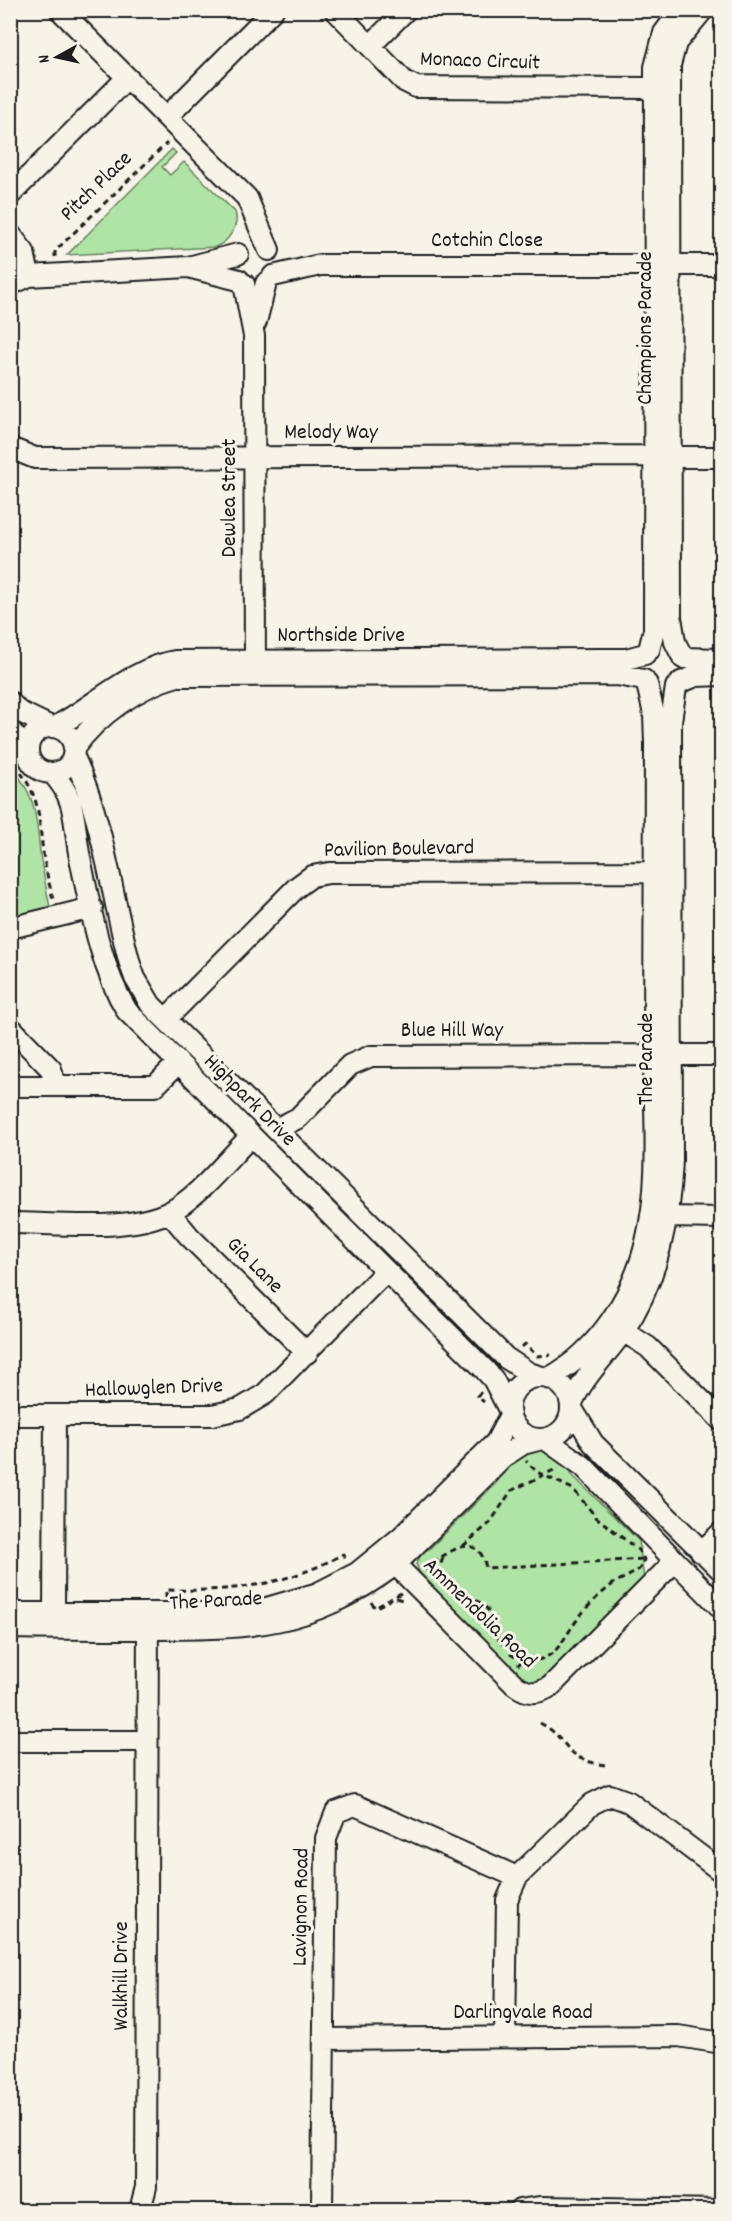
<svg xmlns="http://www.w3.org/2000/svg" width="732" height="2221" viewBox="0 0 732 2221" font-family="Dekko,sans-serif">
<style>
.green{fill:#b0e4a6;stroke:#668061;stroke-width:1.5}
.lines{fill:none;stroke-linecap:round;stroke-linejoin:round}
.minor-casing{stroke:#1c1c1c;stroke-width:24}
.path{stroke:#1c1c1c;stroke-width:3;stroke-dasharray:6 4.5;stroke-linecap:butt}
.minor{stroke:#f7f3e8;stroke-width:20}
.labels{text-anchor:middle;dominant-baseline:central;stroke-width:6;stroke-linejoin:round;paint-order:stroke}
.street-label{font-size:22px;fill:#1c1c1c;stroke:#f7f3e8}
</style>
<rect width="100%" height="100%" fill="#f7f3e8"/>
<filter id="ink" filterUnits="userSpaceOnUse"><feTurbulence type="fractalNoise" baseFrequency=".0167" numOctaves="2"/><feDisplacementMap in="SourceGraphic" scale="12" xChannelSelector="R" yChannelSelector="G"/><feConvolveMatrix kernelMatrix="1 2 1 2 8 2 1 2 1" color-interpolation-filters="sRGB"/></filter>
<g filter="url(#ink)">
<path class="green" d="M 172,149 L 176,153 L 162,167 L 170,175 L 184,162 L 235,212 C 240,225 228,243 215,247 L 67,255 Z
M 10,765 C 36,795 36,815 40,852 C 42,871 47,890 50,908 L 10,918 Z
M 536,1450 L 548,1451 L 571,1466 L 571,1474 L 639,1541 L 644,1579 L 551,1673 L 534,1683 L 519,1676 L 423,1581 L 416,1564 L 423,1551 L 429,1549 L 497,1482 C 501,1465 520,1455 536,1450 Z"/>
<g class="lines">
<defs>
<path id="minor" d="M 60,10 L 247,198 L 269,250
M 335,10 L 404,81 L 416,87 L 654,88
M 370,46 L 406,10
M 167,117 L 273,10
M 10,195 L 127,78
M 10,234 L 24,252 L 29,276
M 670,265 L 722,265
M 192,268 L 239,280
M 273,276 L 320,265 L 654,265
M 244,284 L 254,336 L 255,671
M 10,285 L 29,276 L 188,267 L 238,254
M 256,322 L 266,283
M 10,448 L 35,458 L 654,456
M 670,457 L 722,457
M 649,650 L 654,630 L 655,67 L 664,33 L 681,10
M 681,654 L 675,642 L 671,617 L 670,65 L 676,43 L 703,10
M 683,658 L 722,659
M 681,682 L 696,676 L 722,675
M 10,702 L 18,711 L 49,726
M28 750a23 23 0 1 1 46 0a23 23 0 1 1-46 0Z
M 55,727 C 93,707 134,667 176,661 L 601,659 L 626,659 L 645,654
M 10,730 L 27,751
M 74,748 C 98,715 137,687 177,676 L 617,675 L 644,680
M 73,755 C 104,820 111,895 130,964 L 135,978 L 151,1005 L 506,1358 L 529,1373 L 542,1377
M 52,773 C 77,799 73,820 79,853 C 90,905 99,965 127,1011 L 484,1369 L 493,1379 L 509,1410
M 10,928 L 92,908
M 166,1019 L 297,887 L 312,876 L 329,873 L 666,872
M 10,1027 L 51,1069 L 55,1085
M 671,1055 L 722,1055
M 10,1086 L 155,1086 L 177,1064
M 276,1129 L 298,1118 L 350,1065 L 371,1056 L 654,1055
M 169,1212 L 189,1236 L 307,1353
M 667,1217 L 722,1218
M 10,1223 C 59,1223 137,1234 178,1207 C 205,1189 227,1160 250,1137
M 623,1331 L 648,1347 L 722,1421
M509 1408a31 31 0 1 1 62 0a31 31 0 1 1-62 0Z
M 549,1378 C 598,1351 633,1297 646,1242 C 661,1181 654,1115 654,1053 C 655,950 655,847 655,744 L 654,714 L 647,684
M 571,1405 C 584,1375 606,1356 624,1330 C 658,1279 669,1221 672,1161 L 671,721 L 676,687
M 571,1407 L 593,1443 L 722,1571
M 10,1415 L 212,1415 L 240,1409 L 265,1394 L 386,1271
M 545,1439 L 583,1466 L 722,1609
M 701,1552 L 722,1532
M 388,1557 L 515,1685 C 527,1694 538,1695 551,1686 L 675,1561
M 10,1613 L 220,1613 L 263,1609 L 318,1593 L 357,1573 L 401,1537 L 496,1442 L 510,1415
M 54,1613 L 55,1415
M 10,1628 C 56,1629 102,1629 148,1629 C 250,1629 310,1628 395,1565 L 506,1455 L 523,1444 L 542,1439
M 10,1741 L 147,1741
M 505,2037 L 507,1900 L 517,1877 L 592,1804 L 610,1795 L 629,1802 L 722,1872
M 325,2039 L 678,2036 L 722,2043
M 140,2210 L 146,2187 L 148,1613
M 322,2210 L 326,1838 L 336,1812 L 355,1805 L 517,1877
M 520,2210 L 541,2207 L 722,2210"/>
</defs>
<use href="#minor" class="minor-casing"/>
<path class="path" d="M 55,257 L 55,251 L 167,143
M 14,764 C 41,796 38,814 43,852 C 45,868 49,883 53,899
M 522,1347 L 525,1344 L 537,1356 L 551,1355
M 481,1392 L 477,1396 L 484,1402
M 463,1546 L 490,1523 L 511,1491 L 558,1468
M 443,1558 C 428,1594 472,1591 487,1609 C 495,1619 495,1634 502,1645
M 425,1570 C 443,1555 478,1526 486,1568 L 644,1559
M 166,1598 L 166,1590 C 230,1592 286,1586 343,1554 L 347,1560
M 396,1598 L 405,1601
M 371,1602 L 375,1608 L 401,1593
M 510,1654 L 522,1661
M 518,1665 L 522,1661 C 557,1662 559,1644 577,1620 C 587,1606 600,1594 613,1584 C 624,1576 642,1574 644,1559 L 638,1550 L 596,1517 L 573,1489 L 537,1472 L 526,1461
M 540,1723 C 572,1740 561,1759 605,1765"/>
<use href="#minor" class="minor"/>
</g>
</g>
<g class="labels">
<g class="street-label">
<text transform="translate(480 62) rotate(2)">Monaco Circuit</text>
<text transform="translate(97 187) rotate(-44)">Pitch Place</text>
<text x="487" y="241">Cotchin Close</text>
<text transform="translate(646 328) rotate(-90)">Champions Parade</text>
<text x="331" y="433">Melody Way</text>
<text transform="translate(230 498) rotate(-90)">Dewlea Street</text>
<text x="341" y="636">Northside Drive</text>
<text transform="translate(399 850) rotate(-1)">Pavilion Boulevard</text>
<text x="452" y="1031">Blue Hill Way</text>
<text transform="translate(647 1059) rotate(-90)">The Parade</text>
<text transform="translate(249 1101) rotate(45)">Highpark Drive</text>
<text transform="translate(254 1266) rotate(45)">Gia Lane</text>
<text transform="translate(154 1389) rotate(-2)">Hallowglen Drive</text>
<text transform="translate(216 1602) rotate(-3)">The Parade</text>
<text transform="translate(479 1614) rotate(44)">Ammendolia Road</text>
<text transform="translate(302 1907) rotate(-89)">Lavignon Road</text>
<text transform="translate(122 1976) rotate(-90)">Walkhill Drive</text>
<text x="523" y="2013">Darlingvale Road</text>
</g>
</g>
<rect width="732" height="2221" fill="none" stroke="#f7f3e8" stroke-width="36"/>
<rect x="18" y="18" width="696" height="2185" fill="none" stroke="#1c1c1c" stroke-width="2" filter="url(#ink)"/>
<g transform="translate(57 57) rotate(262)" stroke="#f7f3e8" stroke-width="4.5" paint-order="stroke">
<path d="M0-4.5L10 22L0 15L-10 22Z" fill="#1c1c1c"/>
<text y="-9" font-size="16" font-weight="bold" text-anchor="middle" fill="#1c1c1c">N</text>
</g>
</svg>
